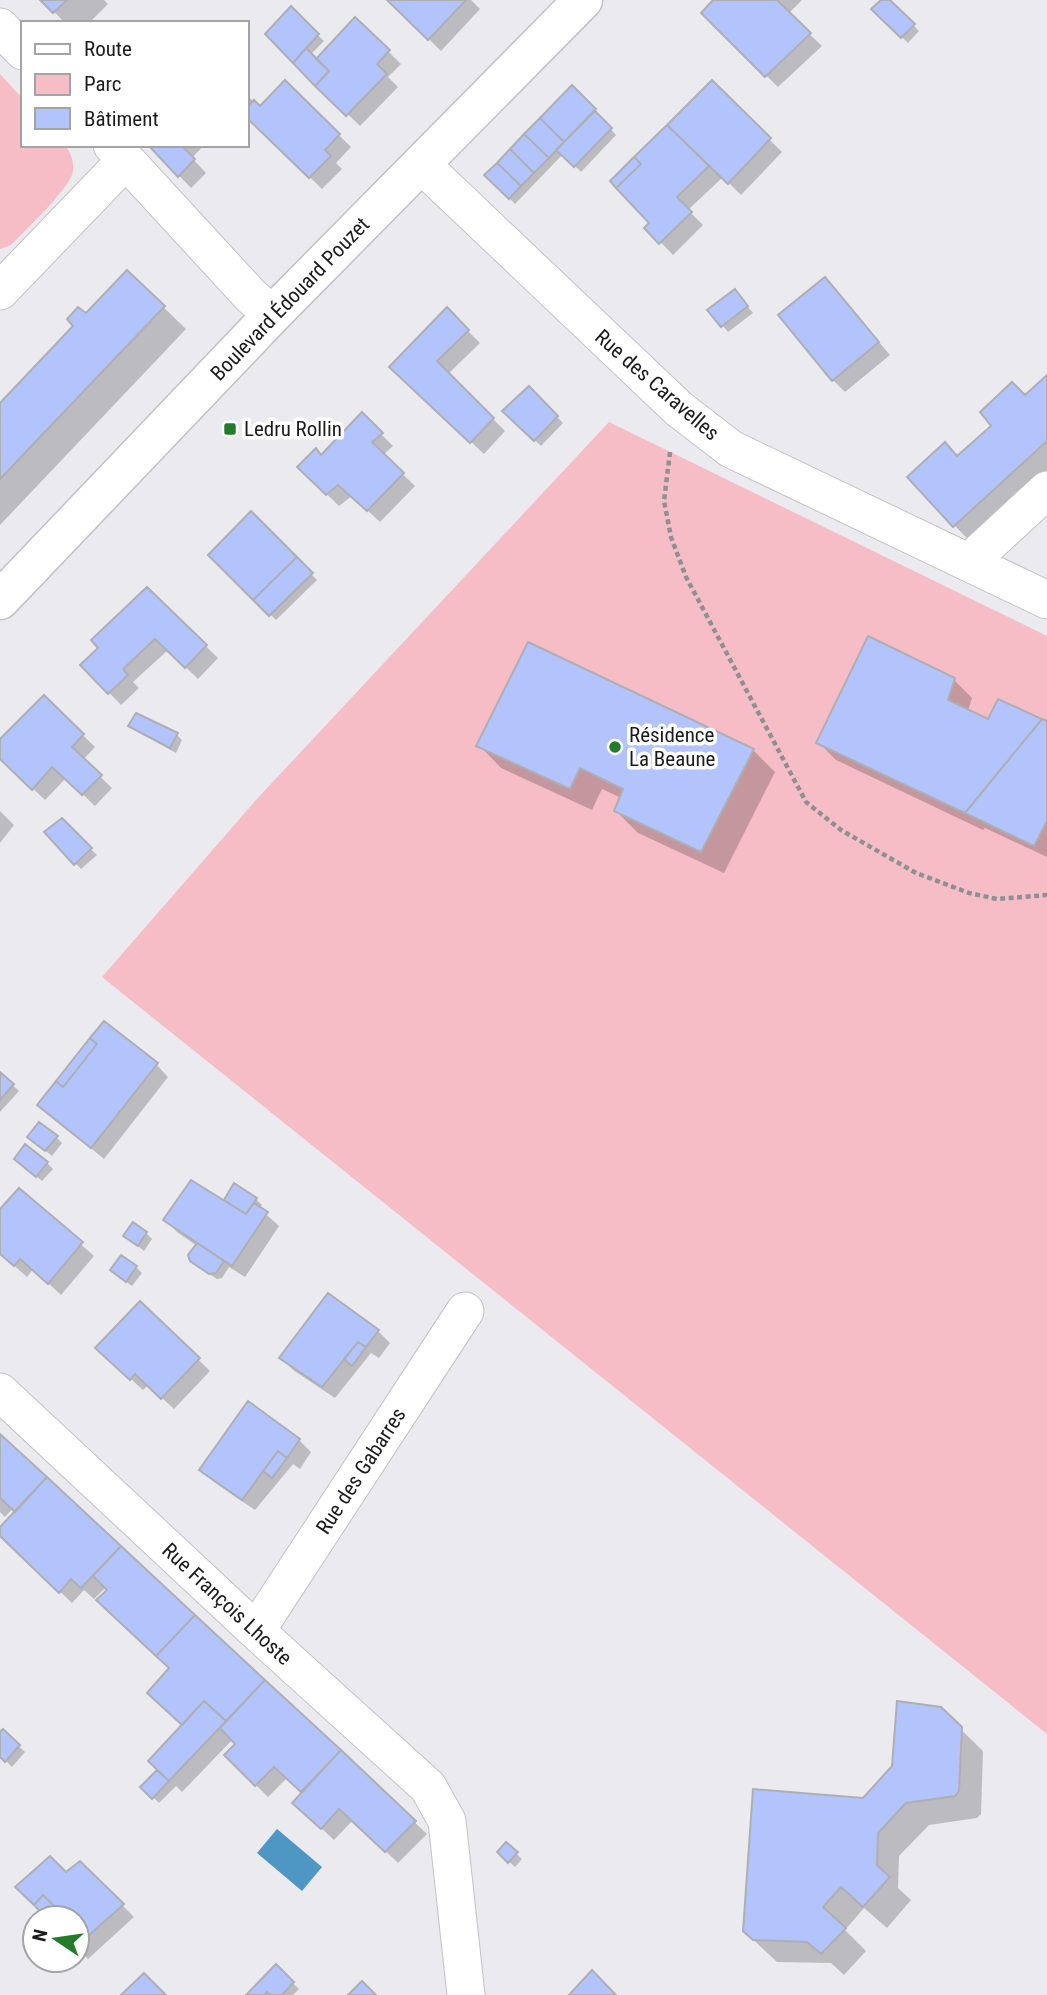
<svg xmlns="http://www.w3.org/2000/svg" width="1047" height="1995" viewBox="0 0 1047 1995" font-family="'Roboto Condensed',sans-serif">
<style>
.green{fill:#f6bdc7}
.water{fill:#4e96c4}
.shadow{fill:#0003}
.building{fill:#b3c4fc;stroke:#aeafb4;stroke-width:2}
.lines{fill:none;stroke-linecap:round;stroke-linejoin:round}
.minor-casing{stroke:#c3c1c6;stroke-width:39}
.tertiary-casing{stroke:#c3c1c6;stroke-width:41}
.path{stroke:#909093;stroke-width:4.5;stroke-dasharray:5 3.5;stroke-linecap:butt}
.minor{stroke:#fff;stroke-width:37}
.tertiary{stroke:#fff;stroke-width:38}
.poi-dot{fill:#247c2a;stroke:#fff;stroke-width:2.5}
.labels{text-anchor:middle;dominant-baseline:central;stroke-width:7;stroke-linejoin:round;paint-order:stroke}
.street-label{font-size:21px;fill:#1b1b1c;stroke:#fff}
.poi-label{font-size:21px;fill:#1b1b1c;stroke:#fff;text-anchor:start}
</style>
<rect width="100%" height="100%" fill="#ebeaef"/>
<path class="green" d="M 0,74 L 23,99 L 23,145 L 65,145 C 71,153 74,161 73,171 C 70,189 25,230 11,245 L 0,249 Z
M 609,422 L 1047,636 L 1047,1734 L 102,977 L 256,800 Z"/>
<path class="water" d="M 277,1829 L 322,1867 L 302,1891 L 257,1853 Z"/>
<path class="shadow" d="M 43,0 L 104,0 L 108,4 L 89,23 L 65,23 Z
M 389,0 L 471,0 L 480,9 L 441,51 Z
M 716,0 L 802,0 L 788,14 L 822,46 L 778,87 L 703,13 Z
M 883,0 L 888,0 L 919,31 L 908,43 L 873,9 Z
M 291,9 L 324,41 L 310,55 L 316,61 L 355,19 L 401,64 L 388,77 L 398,87 L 360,126 L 317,84 Z
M 285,82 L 351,147 L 336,163 L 342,169 L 322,189 L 247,116 L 247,95 L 260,108 Z
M 712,83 L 782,152 L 741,195 L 723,177 L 688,210 L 703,225 L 673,255 L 647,228 L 651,223 L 612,181 Z
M 572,87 L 616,135 L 581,172 L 563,154 L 515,204 L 487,175 Z
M 150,145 L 204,145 L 192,158 L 206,173 L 191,188 Z
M 127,272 L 186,329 L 0,525 L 0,406 Z
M 825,279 L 890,355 L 845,392 L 833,380 Z
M 740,297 L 753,313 L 728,332 L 710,311 Z
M 447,310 L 480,343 L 448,374 L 505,431 L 484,454 L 404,379 Z
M 1047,377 L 1047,484 L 977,548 L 955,526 L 958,457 Z
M 529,389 L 563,423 L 541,446 L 504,411 Z
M 362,415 L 393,446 L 383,455 L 415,486 L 380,522 L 352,496 L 339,506 L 299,467 L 322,457 Z
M 251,514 L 317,580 L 276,620 L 210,555 Z
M 147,589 L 218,658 L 198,679 L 168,650 L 133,682 L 139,688 L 121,705 L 82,665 L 101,648 Z
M 954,680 L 972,698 L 968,711 L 988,722 L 1047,723 L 1047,857 L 985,828 L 983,830 L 836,760 L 818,742 Z
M 44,697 L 95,747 L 83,760 L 112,788 L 95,806 L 66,778 L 45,800 L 0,757 L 0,741 Z
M 130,726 L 177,735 L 182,740 L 176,753 L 136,731 Z
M 479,745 L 753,750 L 775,772 L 724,873 L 638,833 L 616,811 L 621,798 L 602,789 L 592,810 L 501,768 Z
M 0,811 L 14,825 L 0,843 Z
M 62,821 L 97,855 L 81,869 L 46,833 Z
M 156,1064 L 168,1077 L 104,1159 L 39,1105 Z
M 0,1074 L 19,1091 L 0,1112 Z
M 56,1137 L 62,1143 L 52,1156 L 35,1142 Z
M 47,1163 L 53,1169 L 42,1181 L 22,1164 Z
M 19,1190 L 94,1256 L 61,1295 L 33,1269 L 27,1277 L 0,1253 L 0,1211 Z
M 256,1199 L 262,1205 L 259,1208 L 279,1226 L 245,1277 L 229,1267 L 222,1278 L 217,1279 L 198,1267 L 191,1260 L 197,1246 L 177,1232 L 165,1220 L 232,1206 L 226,1200 Z
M 146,1233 L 152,1239 L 144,1251 L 132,1241 Z
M 136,1267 L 142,1273 L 132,1286 L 118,1276 Z
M 328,1296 L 378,1331 L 390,1343 L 379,1358 L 371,1353 L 335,1398 L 293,1370 L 281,1357 Z
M 141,1304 L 210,1371 L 174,1409 L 148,1385 L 143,1390 L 110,1360 Z
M 248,1404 L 299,1440 L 311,1452 L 300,1469 L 293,1464 L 255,1510 L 214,1482 L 201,1470 Z
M 0,1437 L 427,1834 L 398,1863 L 353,1820 L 334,1840 L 307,1815 L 303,1793 L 287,1778 L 268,1797 L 226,1755 L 238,1744 L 233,1739 L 182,1792 L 176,1786 L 159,1803 L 143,1787 L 160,1771 L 184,1726 L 171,1669 L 106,1587 L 94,1599 L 84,1590 L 72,1603 L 0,1534 L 0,1529 L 17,1512 L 13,1508 L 5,1517 L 0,1512 Z
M 940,1709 L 983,1751 L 981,1814 L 977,1818 L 929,1825 L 899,1856 L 898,1888 L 911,1900 L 887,1928 L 864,1908 L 845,1930 L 866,1951 L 844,1975 L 831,1963 L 777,1962 L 744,1931 L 864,1799 Z
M 3,1731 L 25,1752 L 12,1767 L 0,1755 L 0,1734 Z
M 506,1844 L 522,1859 L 515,1867 L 499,1852 Z
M 80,1863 L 134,1917 L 88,1959 L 77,1948 L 77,1918 L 48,1918 L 66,1874 Z
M 276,1967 L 299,1989 L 293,1995 L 249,1995 Z"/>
<path class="building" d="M 40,0 L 67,0 L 53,13 Z
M 387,0 L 466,0 L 428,40 Z
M 713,0 L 777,0 L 811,33 L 765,77 L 701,13 Z
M 881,0 L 890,0 L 915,24 L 901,38 L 871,9 Z
M 291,6 L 319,34 L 293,63 L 265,34 Z
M 355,17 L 390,50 L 377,64 L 387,74 L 346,116 L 315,86 L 329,71 L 316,59 Z
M 306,48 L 329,71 L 315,86 L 293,63 Z
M 285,80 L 340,134 L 325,150 L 331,156 L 309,178 L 247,118 L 247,107 L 254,100 L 260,106 Z
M 712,80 L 771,138 L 728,184 L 667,125 Z
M 572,85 L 596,109 L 564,142 L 540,118 Z
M 595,111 L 612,128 L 574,167 L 556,150 Z
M 540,118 L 564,142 L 549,158 L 524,134 Z
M 667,125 L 709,166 L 677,197 L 692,212 L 659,244 L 644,228 L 649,223 L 616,188 L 641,164 L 634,157 Z
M 524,134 L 549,158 L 534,173 L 510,149 Z
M 148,145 L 181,145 L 195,159 L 178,177 Z
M 510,149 L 534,173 L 521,186 L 497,163 Z
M 634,157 L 641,164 L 616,188 L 610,181 Z
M 497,163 L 521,186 L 509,199 L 484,175 Z
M 127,270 L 165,306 L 0,479 L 0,403 L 73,326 L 67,319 L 78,307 L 86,313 Z
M 825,277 L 879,342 L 832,381 L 778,315 Z
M 735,289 L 748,306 L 721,327 L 707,310 Z
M 447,307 L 469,330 L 437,361 L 494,418 L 470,443 L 389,367 Z
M 1047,375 L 1047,441 L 953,527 L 907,477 L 945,442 L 957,456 L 991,426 L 980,412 L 1012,382 L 1025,395 Z
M 529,386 L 558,416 L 534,441 L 502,411 Z
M 362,412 L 383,433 L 372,442 L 404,473 L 367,511 L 338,485 L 326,495 L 297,467 L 316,448 L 321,455 Z
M 251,511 L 297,557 L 253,600 L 208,555 Z
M 297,557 L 313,573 L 269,616 L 253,600 Z
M 147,587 L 207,645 L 185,668 L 155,639 L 123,669 L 128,675 L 108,694 L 80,665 L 98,648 L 91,640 Z
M 868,636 L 955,678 L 948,700 L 988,719 L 998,699 L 1042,719 L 965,813 L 816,743 Z
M 528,642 L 754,749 L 701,852 L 614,811 L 623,789 L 580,768 L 570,789 L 476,746 Z
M 44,695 L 84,734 L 72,747 L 102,775 L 82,795 L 52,767 L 32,790 L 0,759 L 0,739 Z
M 136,713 L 178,733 L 170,748 L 128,726 Z
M 1042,719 L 1047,721 L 1047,821 L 1034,846 L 965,813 Z
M 62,818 L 92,848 L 74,865 L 44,832 Z
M 104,1021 L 158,1063 L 91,1148 L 37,1105 L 56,1081 L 63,1087 L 97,1044 L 90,1038 Z
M 90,1038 L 97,1044 L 63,1087 L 56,1081 Z
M 0,1072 L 14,1084 L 0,1100 Z
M 39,1122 L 58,1136 L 45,1151 L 27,1137 Z
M 25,1144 L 48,1162 L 36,1177 L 14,1159 Z
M 191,1180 L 246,1214 L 254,1203 L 268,1212 L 232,1266 L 163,1220 Z
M 234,1183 L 257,1198 L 246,1214 L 224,1200 Z
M 19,1188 L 83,1242 L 48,1284 L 20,1259 L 14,1266 L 0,1254 L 0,1209 Z
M 133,1222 L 147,1232 L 138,1246 L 123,1236 Z
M 197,1243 L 224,1261 L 216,1273 L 209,1274 L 190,1261 L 188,1255 Z
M 121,1255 L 137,1266 L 126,1282 L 110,1270 Z
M 328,1293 L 379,1330 L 366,1347 L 358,1342 L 322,1387 L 279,1358 Z
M 140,1301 L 200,1358 L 161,1399 L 135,1374 L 130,1380 L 95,1348 Z
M 358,1342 L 366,1347 L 352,1366 L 344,1359 Z
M 248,1401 L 300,1439 L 287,1458 L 278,1451 L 242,1500 L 199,1470 Z
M 0,1434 L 47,1477 L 15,1512 L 0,1498 Z
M 278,1451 L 287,1458 L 272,1478 L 263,1471 Z
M 47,1477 L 121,1546 L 81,1588 L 71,1579 L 59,1593 L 0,1536 L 0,1527 Z
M 121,1546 L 195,1615 L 156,1656 L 96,1600 L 107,1590 L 93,1576 Z
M 195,1615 L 265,1680 L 226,1721 L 204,1701 L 182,1725 L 147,1693 L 169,1668 L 156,1656 Z
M 265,1680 L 341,1750 L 301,1792 L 274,1767 L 255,1786 L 224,1755 L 235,1744 L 220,1728 Z
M 204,1701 L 226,1721 L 169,1781 L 148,1761 Z
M 897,1701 L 941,1707 L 962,1727 L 959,1791 L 955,1796 L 906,1803 L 878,1833 L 877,1865 L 890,1877 L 863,1907 L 841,1887 L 823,1907 L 846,1928 L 821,1954 L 807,1942 L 753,1940 L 743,1931 L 753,1789 L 863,1798 L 892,1766 Z
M 3,1729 L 20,1745 L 5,1762 L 0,1757 L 0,1732 Z
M 341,1750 L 416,1821 L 385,1852 L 339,1809 L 321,1829 L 292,1803 Z
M 157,1770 L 169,1781 L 152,1799 L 140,1787 Z
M 506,1842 L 518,1852 L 508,1863 L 497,1852 Z
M 50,1856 L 66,1872 L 80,1861 L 124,1904 L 77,1946 L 77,1918 L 66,1918 L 43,1895 L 34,1905 L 15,1887 Z
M 43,1895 L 66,1918 L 46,1918 L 34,1905 Z
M 276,1964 L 294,1982 L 282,1995 L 271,1995 L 267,1992 L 264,1995 L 246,1995 Z
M 592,1970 L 616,1995 L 569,1995 Z
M 144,1973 L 166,1995 L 121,1995 Z
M 362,1981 L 376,1995 L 348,1995 Z"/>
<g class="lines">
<defs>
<path id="minor" d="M 0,27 L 23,51
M 112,145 L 250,295 L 272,315
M 422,165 L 679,409 L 731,449 L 1047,600
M 0,291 L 126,160
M 969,562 L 1047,490
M 0,1392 L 256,1631 L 428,1787 L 447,1821 L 466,1995
M 256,1631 L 465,1311"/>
<path id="tertiary" d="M 0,600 L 272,315 L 583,0"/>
</defs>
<use href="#minor" class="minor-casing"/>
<use href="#tertiary" class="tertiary-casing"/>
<path class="path" d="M 670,452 L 664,501 L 671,537 L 686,577 L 806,802 L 841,830 L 916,873 L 969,893 L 997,899 L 1047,895"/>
<use href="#minor" class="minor"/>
<use href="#tertiary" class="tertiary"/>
</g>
<g class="poi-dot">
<rect x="223" y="422" width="14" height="14" rx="3.5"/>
<circle cx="615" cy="747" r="7"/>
</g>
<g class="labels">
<g class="street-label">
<text transform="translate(290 299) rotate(-46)">Boulevard Édouard Pouzet</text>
<text transform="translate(657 385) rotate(41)">Rue des Caravelles</text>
<text transform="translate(361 1471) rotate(-57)">Rue des Gabarres</text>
<text transform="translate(227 1604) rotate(43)">Rue François Lhoste</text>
</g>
<g class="poi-label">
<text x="244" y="429">Ledru Rollin</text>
<text x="629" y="735">Résidence<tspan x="629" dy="24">La Beaune</tspan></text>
</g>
</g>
<rect x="21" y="21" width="228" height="126" fill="#ffffff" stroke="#a4a4a4" stroke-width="2"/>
<rect x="35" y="44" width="35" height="10" fill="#ffffff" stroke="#a4a4a4" stroke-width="2"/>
<text x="84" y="56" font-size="21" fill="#1b1b1c">Route</text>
<rect x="35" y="74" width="35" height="21" fill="#f6bdc7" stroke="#a4a4a4" stroke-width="2"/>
<text x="84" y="91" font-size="21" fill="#1b1b1c">Parc</text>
<rect x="35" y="108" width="35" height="21" fill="#b3c4fc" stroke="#a4a4a4" stroke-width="2"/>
<text x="84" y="126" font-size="21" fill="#1b1b1c">Bâtiment</text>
<g transform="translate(56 1939) rotate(283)"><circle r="33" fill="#ffffff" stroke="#a4a4a4" stroke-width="2"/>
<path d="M0-5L12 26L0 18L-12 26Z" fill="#247c2a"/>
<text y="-10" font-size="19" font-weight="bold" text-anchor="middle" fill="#1b1b1c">N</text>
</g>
</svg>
